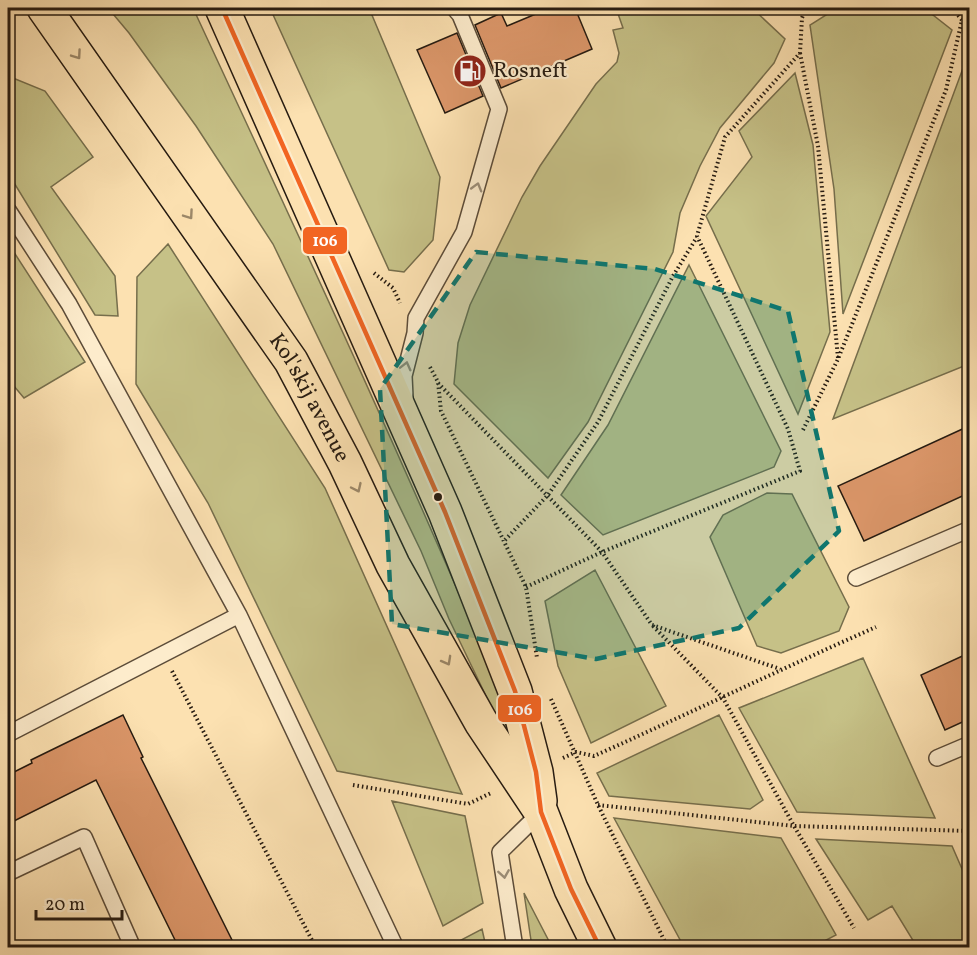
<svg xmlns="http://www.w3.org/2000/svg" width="977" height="955" viewBox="0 0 977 955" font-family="Vollkorn,serif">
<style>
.green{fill:#c6c187;stroke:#766e4c;stroke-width:1.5}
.building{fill:#db9669;stroke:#261b11;stroke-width:1.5}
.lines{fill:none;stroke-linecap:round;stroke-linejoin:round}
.lane-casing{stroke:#5c4c39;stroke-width:18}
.primary-casing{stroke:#261b11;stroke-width:36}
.path{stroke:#261b11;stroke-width:4;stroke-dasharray:1.5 3;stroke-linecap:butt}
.lane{stroke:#fdeccc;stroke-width:15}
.primary{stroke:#fce1b1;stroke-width:33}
.bus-1-casing{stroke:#fdeccc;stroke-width:9}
.bus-1{stroke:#f26522;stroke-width:4.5}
.oneway{stroke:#9c8869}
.oneway2{stroke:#9c8e78}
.marked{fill:#0f766e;fill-opacity:0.2;stroke:#0f766e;stroke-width:4.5;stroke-dasharray:12 8;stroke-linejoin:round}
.bus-dot{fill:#261b11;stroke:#fdeccc;stroke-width:2}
.labels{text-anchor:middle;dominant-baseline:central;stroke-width:4.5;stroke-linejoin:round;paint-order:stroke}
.poi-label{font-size:22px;fill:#261b11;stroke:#fdeccc;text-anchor:start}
.street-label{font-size:22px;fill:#261b11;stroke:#fdeccc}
.line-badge{stroke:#fdeccc;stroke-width:2}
.badge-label{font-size:16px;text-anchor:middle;font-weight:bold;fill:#fff}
</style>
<rect width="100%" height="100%" fill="#fce1b1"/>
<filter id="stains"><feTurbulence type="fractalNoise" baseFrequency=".00333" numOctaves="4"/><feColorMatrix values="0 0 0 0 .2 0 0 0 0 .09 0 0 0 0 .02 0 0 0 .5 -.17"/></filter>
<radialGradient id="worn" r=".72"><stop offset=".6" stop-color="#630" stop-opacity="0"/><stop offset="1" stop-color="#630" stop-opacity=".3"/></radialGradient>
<path class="green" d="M 108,8 L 193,8 C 306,251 419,494 522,742 L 511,748 L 449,619 L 421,551 L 273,244 L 196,126 L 129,33 Z
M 270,8 L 369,8 L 440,177 L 433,240 L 404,272 L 389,270 Z
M 616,8 L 752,8 L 785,39 L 774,63 L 720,128 L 700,166 L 680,213 L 673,252 L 588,422 L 548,478 L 454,384 L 458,343 L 470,305 L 522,197 L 540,166 L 596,84 L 617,62 L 619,53 L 613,30 L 623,28 Z
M 837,8 L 924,8 L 952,30 L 843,314 L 834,189 L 810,25 Z
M 969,52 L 969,364 L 833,419 Z
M 795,73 L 813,145 L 830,332 L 798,414 L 706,216 L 752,157 L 739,131 Z
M 8,76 L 45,91 L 93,157 L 51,187 L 115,276 L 118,316 L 95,315 L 8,173 Z
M 8,243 L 85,362 L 24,398 L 8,379 Z
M 168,244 L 325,488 L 462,794 L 337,771 L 208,503 L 136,384 L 137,277 Z
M 689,265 L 781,451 L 774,467 L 603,535 L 561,495 L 608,425 Z
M 767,493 L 792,494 L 849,607 L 839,631 L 781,653 L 757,646 L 710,537 L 723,515 Z
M 595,570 L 666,706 L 591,743 L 558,666 L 545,601 Z
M 863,658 L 935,818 L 797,812 L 739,708 Z
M 719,715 L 763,800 L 750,809 L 609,796 L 597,773 Z
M 392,801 L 465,816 L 483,903 L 443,926 Z
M 614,818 L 781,838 L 836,935 L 813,947 L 684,947 Z
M 816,839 L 952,846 L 969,885 L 969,947 L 917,947 L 892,906 L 868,920 Z
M 524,893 L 552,947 L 532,947 Z
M 482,929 L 486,947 L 447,947 L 448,947 Z"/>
<path class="building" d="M 550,8 L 575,8 L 592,49 L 501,88 L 475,25 L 501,13 L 507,26 Z
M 457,33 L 483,96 L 445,113 L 417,50 Z
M 969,426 L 969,493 L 864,541 L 838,486 Z
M 969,653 L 969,719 L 945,730 L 921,675 Z
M 123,715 L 143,757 L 141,758 L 236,948 L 179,948 L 96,780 L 8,824 L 8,775 L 32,763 L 31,760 Z"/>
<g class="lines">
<defs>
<path id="lane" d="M 8,210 L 69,304 L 239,615 L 396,948
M 405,397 L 404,376 L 415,333 L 416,318 L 464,232 L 499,109 L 460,15 L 454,8
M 856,578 L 970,529
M 8,734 L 239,615
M 937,758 L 970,744
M 8,873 L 84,837 L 133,948
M 515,948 L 500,852 L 541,812"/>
<g id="primary">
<path id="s1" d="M 44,8 L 291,361 L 345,463 L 393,565 L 481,722 L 541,812 L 571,889 L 600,948"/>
<path d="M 222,8 L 445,512 L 515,691 L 536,772 L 540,801"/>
</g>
</defs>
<use href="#lane" class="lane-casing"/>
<use href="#primary" class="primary-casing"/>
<path class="path" d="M 800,53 L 818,146 L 838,358
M 374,273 L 393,288 L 400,303
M 430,367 L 438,382 L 441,411 L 526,587 L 537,658
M 438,383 L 602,552 L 652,625 L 780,669
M 803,430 L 838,359 L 946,90 L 962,20 L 952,8
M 505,540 L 548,495 L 598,422 L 673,276 L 697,237
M 526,587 L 602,552 L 800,471 L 788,429 L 697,236 L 725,137 L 800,53 L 802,18 L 806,8
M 653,626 L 723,698 L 794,826 L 854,928
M 172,671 L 316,948
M 551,699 L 598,805 L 668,948
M 563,758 L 576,752 L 594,756 C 688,714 781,669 876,627
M 353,785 L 468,804 L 491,793
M 598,805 L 794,826 L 970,831"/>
<use href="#lane" class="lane"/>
<use href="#primary" class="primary"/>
<defs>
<path id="bus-1" d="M 222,8 L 445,512 L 515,691 L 536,772 L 541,812 L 571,889 L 600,948"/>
</defs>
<use href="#bus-1" class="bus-1-casing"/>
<use href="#bus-1" class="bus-1"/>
</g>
<defs><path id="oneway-chevron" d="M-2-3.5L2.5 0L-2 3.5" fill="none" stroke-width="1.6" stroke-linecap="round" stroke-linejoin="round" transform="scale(1.5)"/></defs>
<g class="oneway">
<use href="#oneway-chevron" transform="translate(77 55) rotate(55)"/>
<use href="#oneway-chevron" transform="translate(189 215) rotate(55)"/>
<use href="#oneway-chevron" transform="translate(357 488) rotate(65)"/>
<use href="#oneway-chevron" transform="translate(447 661) rotate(61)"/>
</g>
<g class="oneway2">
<use href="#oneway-chevron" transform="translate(477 187) rotate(-74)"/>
<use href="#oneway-chevron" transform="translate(406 366) rotate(-76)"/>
<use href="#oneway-chevron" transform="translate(504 874) rotate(81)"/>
</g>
<path class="marked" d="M 476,252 L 655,269 L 788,311 L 839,531 L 739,628 L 596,659 L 392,624 L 380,389 Z"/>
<defs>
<symbol id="fuel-disc" viewBox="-11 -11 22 22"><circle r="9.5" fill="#8f2418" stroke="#fdeccc"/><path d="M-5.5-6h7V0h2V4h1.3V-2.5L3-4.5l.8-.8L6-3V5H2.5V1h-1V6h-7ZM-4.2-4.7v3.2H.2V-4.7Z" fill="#fff"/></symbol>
</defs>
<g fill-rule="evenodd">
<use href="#fuel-disc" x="451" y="52" width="38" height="38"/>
</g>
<circle class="bus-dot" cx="438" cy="497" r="5"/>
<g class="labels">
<g class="poi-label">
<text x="493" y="71">Rosneft</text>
</g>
<g class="street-label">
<text stroke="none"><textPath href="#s1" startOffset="472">Kol'skij avenue</textPath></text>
</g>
</g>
<g class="line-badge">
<rect x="302" y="226" width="46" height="29" rx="6" fill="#f26522"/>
<rect x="497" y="694" width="45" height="29" rx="6" fill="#f26522"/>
</g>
<g class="badge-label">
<text x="325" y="246">106</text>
<text x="520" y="715">106</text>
</g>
<rect width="977" height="955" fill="none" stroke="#fce1b1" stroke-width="30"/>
<rect x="9" y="9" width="959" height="937" fill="none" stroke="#261b11" stroke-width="3"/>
<rect x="15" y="15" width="947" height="925" fill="none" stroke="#261b11" stroke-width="1.5"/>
<path d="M36 910v9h86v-9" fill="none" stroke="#261b11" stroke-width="3"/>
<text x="45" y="910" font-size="18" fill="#261b11" stroke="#fdeccc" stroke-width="4.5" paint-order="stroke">20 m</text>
<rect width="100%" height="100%" filter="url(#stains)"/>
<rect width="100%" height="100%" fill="url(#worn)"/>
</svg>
